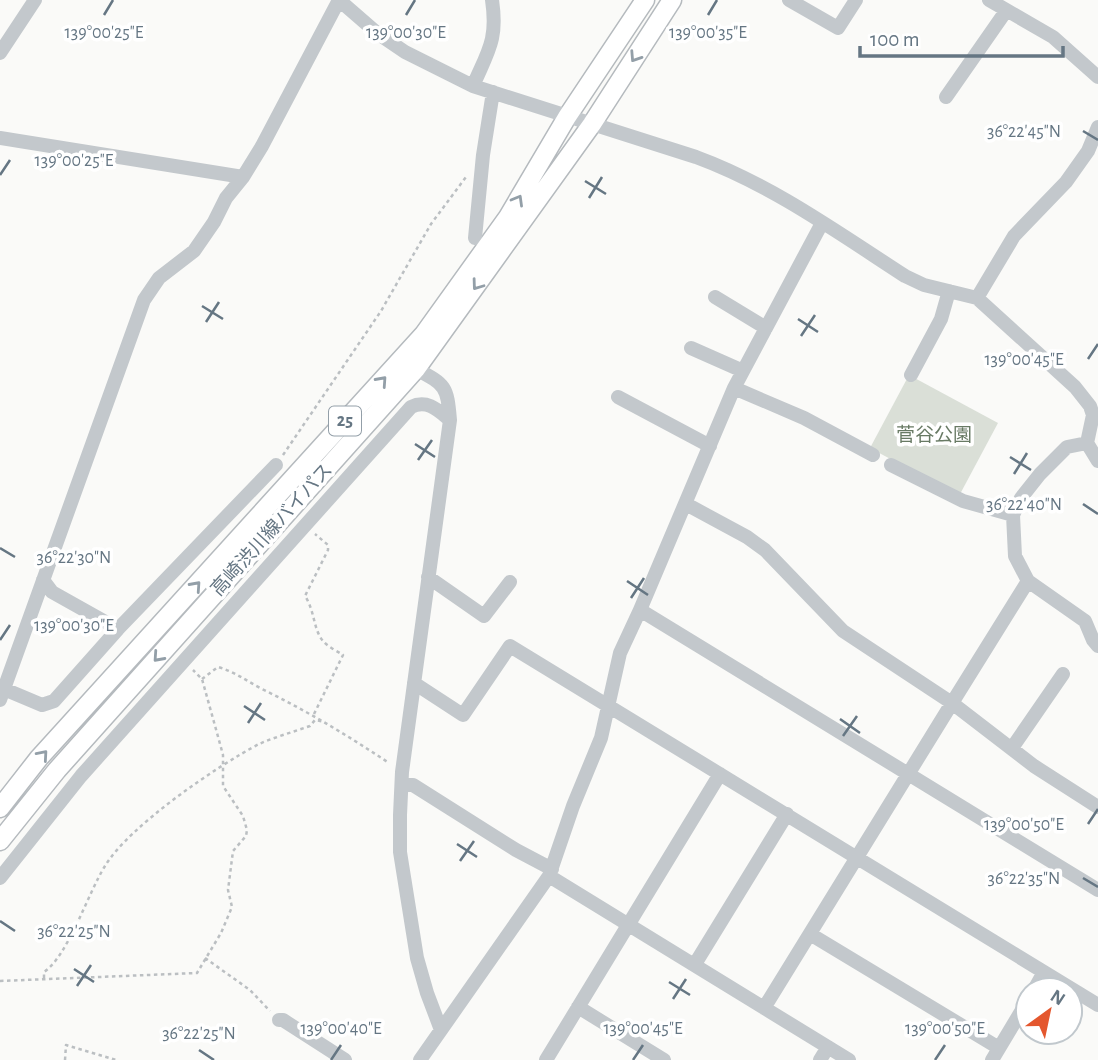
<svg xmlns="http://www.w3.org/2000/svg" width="1098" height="1060" viewBox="0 0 1098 1060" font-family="'Alegreya Sans','Noto Sans JP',sans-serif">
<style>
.park{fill:#dadfd7}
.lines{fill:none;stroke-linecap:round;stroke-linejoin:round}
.major-casing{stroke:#b5babe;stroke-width:21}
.path{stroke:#bbbfc2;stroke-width:2.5;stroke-dasharray:3.5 3.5;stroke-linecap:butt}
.minor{stroke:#c3c8cc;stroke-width:14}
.major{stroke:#fff;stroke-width:18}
.oneway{stroke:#939fa8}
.ticks{fill:none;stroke:#657683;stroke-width:2.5}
.labels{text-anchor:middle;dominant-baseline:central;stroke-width:7;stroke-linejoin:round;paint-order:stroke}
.shield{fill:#fff;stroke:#939fa8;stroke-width:2}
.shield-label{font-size:18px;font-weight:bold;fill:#657683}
.park-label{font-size:19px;fill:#687a64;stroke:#fff}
.street-label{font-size:19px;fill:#657683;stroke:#fff}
.ticks-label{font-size:18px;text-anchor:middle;fill:#657683;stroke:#fff;stroke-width:7;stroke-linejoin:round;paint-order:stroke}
</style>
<rect width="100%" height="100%" fill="#fafaf8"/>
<path class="park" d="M 909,375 L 998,423 L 959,496 L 870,448 Z"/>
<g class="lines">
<defs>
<path id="major" d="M 0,808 L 39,758 L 424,334 L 508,217 L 567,117 L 645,0
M 0,841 L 57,770 L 416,369 L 592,124 L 672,0"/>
</defs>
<use href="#major" class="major-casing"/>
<path class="path" d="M 283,455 L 381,311 L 431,224 L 466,177
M 202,679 L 218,667 C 235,672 247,681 262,689 C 307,711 347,735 389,763
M 314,714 L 343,655 C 337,651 328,647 323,641 C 313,629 315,611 305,596 L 328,550 L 328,545 L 315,534
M 205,958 L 250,990 L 270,1011
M 44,978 L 44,972 C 68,956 88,893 105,866 C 129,826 217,766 259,744 C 275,737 293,732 310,726 L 315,720 L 325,722
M 0,981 L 197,973 L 221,933 L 232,907 L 228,890 L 233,851 L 246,836 L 247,830 L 243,816 L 223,786 L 223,755 L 217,733 L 202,679 L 193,670
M 65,1060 L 66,1045 L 116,1060"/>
<path class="minor" d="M 339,0 L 377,33 L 405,52 L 473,86 L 696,157 C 772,185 837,232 905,276 L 924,285 L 977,298 L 1075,387 L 1090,406 L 1093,415 L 1087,443 L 1067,447 L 1040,474 L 1021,498 L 1013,515 L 1015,556 L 1028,581 L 1085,621 L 1093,640 L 1098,646
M 789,0 L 838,28 L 856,0
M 989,0 L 1053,37 L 1098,77
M 0,53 L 35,0
M 473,86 C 488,51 498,40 492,0
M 946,97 L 1006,11
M 0,138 L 243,177
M 475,238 L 483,155 L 493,92
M 715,297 L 766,328
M 977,298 L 1014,236 L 1066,182 L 1088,151 L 1098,127
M 691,348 L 743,371
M 416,369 C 446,385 447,386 450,420 L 402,772 L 400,815 L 400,852 L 417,958 L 427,993 L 441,1030
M 911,375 L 941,319 L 949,291
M 734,388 L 804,418 L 873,455
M 618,397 L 710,446
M 1087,443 L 1098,461
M 891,465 L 963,501 L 1013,515
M 686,504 L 747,537 L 765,550 L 843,631 L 952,703 L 764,1008
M 428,577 L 484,616 L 510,582
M 43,580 L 52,592 L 118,629
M 1028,581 L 952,703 L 1034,766 L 1098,807
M 640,610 L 1098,890
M 414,683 L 463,715 L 510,646 L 1098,1005
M 4,689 L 42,705 L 54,701 L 118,629 L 276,465
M 0,700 L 144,300 L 159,278 L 194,251 L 214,222 L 226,198 L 243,177 L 262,146 L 339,0
M 1012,748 L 1063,674
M 402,785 L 413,785 L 516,850 L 552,869
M 549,876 L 849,1060
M 0,878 L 81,776 L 411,407 C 427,399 438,410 450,420
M 810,934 L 999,1048
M 695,964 L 787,814
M 1034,990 L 1044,972
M 578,1007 L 664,1060
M 279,1020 L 283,1020 L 345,1060
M 420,1060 L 549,876 L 573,806 L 601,738 L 620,653 L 640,610 L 734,388 L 822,223
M 546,1060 L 720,774
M 820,1060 L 828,1047
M 992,1060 L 1028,1000"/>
<use href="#major" class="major"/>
</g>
<defs><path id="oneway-chevron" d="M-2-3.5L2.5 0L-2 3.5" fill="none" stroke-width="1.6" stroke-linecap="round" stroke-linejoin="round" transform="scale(1.75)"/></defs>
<g class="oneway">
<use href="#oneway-chevron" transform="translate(635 57) rotate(123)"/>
<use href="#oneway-chevron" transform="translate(518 200) rotate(-60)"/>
<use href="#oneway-chevron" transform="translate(477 285) rotate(126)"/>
<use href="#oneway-chevron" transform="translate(382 381) rotate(-48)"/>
<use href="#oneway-chevron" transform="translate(196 586) rotate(-48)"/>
<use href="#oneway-chevron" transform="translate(158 657) rotate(132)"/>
<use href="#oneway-chevron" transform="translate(43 755) rotate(-49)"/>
</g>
<path class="ticks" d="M 104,15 L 113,0M 406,15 L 415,0M 708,15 L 717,0M 1083,131 L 1098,140M 0,175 L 10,160M 585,181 L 606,194M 589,198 L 602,177M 202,306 L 223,319M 798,319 L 818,332M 206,322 L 219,302M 801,336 L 815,315M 1088,359 L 1098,344M 415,444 L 435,457M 1010,457 L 1031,470M 418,460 L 432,440M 1014,474 L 1027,453M 1083,504 L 1098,514M 0,548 L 15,557M 627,581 L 648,595M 631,598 L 644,578M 0,640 L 10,625M 244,706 L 265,720M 840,719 L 860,733M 248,723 L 261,703M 843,736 L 857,716M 1088,824 L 1098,809M 457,844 L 477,857M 460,861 L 474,841M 1083,878 L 1098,887M 0,921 L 15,931M 74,969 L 94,982M 669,982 L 690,995M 77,986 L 91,965M 673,999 L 686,979M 199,1050 L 214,1060M 331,1060 L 341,1045M 633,1060 L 643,1045M 935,1060 L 945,1045"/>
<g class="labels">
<rect class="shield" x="329" y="406.5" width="32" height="29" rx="5"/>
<g class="shield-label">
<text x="345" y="421">25</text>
</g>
<g class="park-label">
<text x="934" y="435">菅谷公園</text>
</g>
<g class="street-label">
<text transform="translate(272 530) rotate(-48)">高崎渋川線バイパス</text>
</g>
</g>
<g class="ticks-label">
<text x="104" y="38">139°00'25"E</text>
<text x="406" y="38">139°00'30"E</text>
<text x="708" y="38">139°00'35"E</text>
<text x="1024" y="137">36°22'45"N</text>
<text x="74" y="166">139°00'25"E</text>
<text x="1024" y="365">139°00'45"E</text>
<text x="1024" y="510">36°22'40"N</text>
<text x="74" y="563">36°22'30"N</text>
<text x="74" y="631">139°00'30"E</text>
<text x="1024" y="830">139°00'50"E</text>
<text x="1024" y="884">36°22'35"N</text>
<text x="74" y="937">36°22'25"N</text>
<text x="341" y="1034">139°00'40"E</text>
<text x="643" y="1034">139°00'45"E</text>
<text x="945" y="1034">139°00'50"E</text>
<text x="199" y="1039">36°22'25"N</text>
</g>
<g transform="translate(1049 1011) rotate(33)"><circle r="33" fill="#ffffff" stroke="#c1c8cd" stroke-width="2"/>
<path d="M0-5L12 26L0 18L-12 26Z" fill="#e4572e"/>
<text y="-10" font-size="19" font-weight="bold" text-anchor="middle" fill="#657683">N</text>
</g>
<path d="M860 46v10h203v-10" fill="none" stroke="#657683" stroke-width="3.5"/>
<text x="870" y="46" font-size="21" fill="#657683" stroke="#ffffff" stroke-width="5" paint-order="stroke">100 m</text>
</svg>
